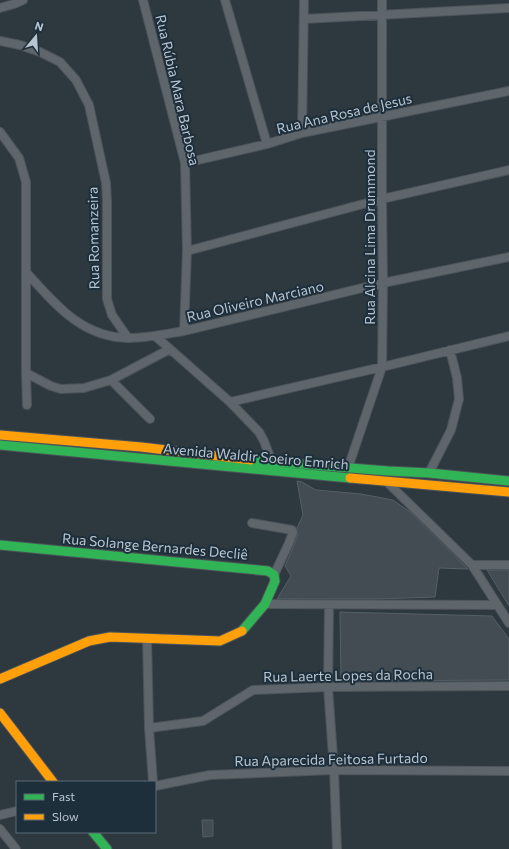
<svg xmlns="http://www.w3.org/2000/svg" width="509" height="849" viewBox="0 0 509 849" font-family="Commissioner,sans-serif">
<style>
.building{fill:#434c52;stroke:#555f66}
.lines{fill:none;stroke-linecap:round;stroke-linejoin:round}
.street-casing{stroke:#4c5359;stroke-width:10}
.fast-casing{stroke:#4c5359;stroke-width:11}
.slow-casing{stroke:#4c5359;stroke-width:11}
.street{stroke:#5e666c;stroke-width:8}
.fast{stroke:#30b455;stroke-width:9}
.slow{stroke:#ff9f0a;stroke-width:9}
.labels{text-anchor:middle;dominant-baseline:central;stroke-width:4;stroke-linejoin:round;paint-order:stroke}
.street-label{font-size:14px;fill:#b8c4cf;stroke:#1e2f3c}
</style>
<rect width="100%" height="100%" fill="#2d383f"/>
<path class="building" d="M 297,481 L 302,482 L 316,490 L 361,494 L 393,500 L 410,512 L 468,569 L 439,568 L 435,597 L 375,599 L 277,599 L 291,576 L 285,566 L 294,545 L 298,534 L 297,528 L 303,515 Z
M 487,570 L 509,570 L 509,606 Z
M 340,612 L 492,616 L 509,639 L 509,680 L 341,681 Z
M 202,820 L 213,820 L 213,836 L 203,837 Z"/>
<g class="lines">
<defs>
<path id="street" d="M 143,0 L 185,163 L 187,251 L 184,331
M 225,0 L 267,144
M 0,8 L 14,4 L 23,0
M 304,19 L 509,8
M 0,41 L 20,45 L 40,52 L 60,62 L 76,80 L 89,105 L 106,183 L 107,201 L 107,299 L 112,315 L 128,338
M 0,132 L 19,158 L 26,182 L 26,373 L 27,405
M 302,133 L 304,0
M 185,163 L 267,144 L 302,133 L 509,91
M 187,251 L 382,199 L 509,170
M 26,272 C 55,304 82,338 129,338 C 147,338 166,334 184,331 L 383,283 L 509,257
M 155,336 L 170,349 L 230,402 L 259,432 L 264,441 L 273,465
M 26,373 L 51,386 L 61,389 L 84,388 L 111,380 L 170,349
M 111,380 L 150,419
M 230,402 L 382,367 L 509,336
M 348,468 L 382,367 L 383,283 L 382,199 L 382,0
M 429,473 L 451,430 L 459,399 L 457,378 L 450,350
M 388,483 L 472,565 L 509,623
M 252,523 L 292,530 L 293,532 L 289,543 L 274,575
M 472,565 L 509,565
M 265,604 L 497,605
M 329,605 L 328,687 L 334,770 L 337,849
M 147,638 L 149,728 L 153,782
M 149,728 L 203,721 L 253,690 L 328,687 L 509,686
M 155,786 L 210,775 L 334,770 L 509,771
M 0,815 L 17,811
M 0,829 L 16,849"/>
<path id="fast" d="M 0,445 L 350,478
M 251,460 L 388,471 L 429,473 L 509,481
M 0,545 L 268,571 L 274,575 L 275,581 L 265,604 L 242,631
M 93,832 L 107,849"/>
<path id="slow" d="M 0,435 L 141,447 L 251,460
M 350,478 L 509,492
M 0,679 L 89,641 L 110,637 L 220,641 L 242,631
M 0,713 L 53,782"/>
</defs>
<use href="#street" class="street-casing"/>
<use href="#fast" class="fast-casing"/>
<use href="#slow" class="slow-casing"/>
<use href="#street" class="street"/>
<use href="#fast" class="fast"/>
<use href="#slow" class="slow"/>
</g>
<g class="labels">
<g class="street-label">
<text transform="translate(178 90) rotate(77)">Rua Rúbia Mara Barbosa</text>
<text transform="translate(344 113) rotate(-13)">Rua Ana Rosa de Jesus</text>
<text transform="translate(369 237) rotate(-90)">Rua Alcina Lima Drummond</text>
<text transform="translate(93 238) rotate(-91)">Rua Romanzeira</text>
<text transform="translate(255 301) rotate(-13)">Rua Oliveiro Marciano</text>
<text transform="translate(256 456) rotate(5)">Avenida Waldir Soeiro Emrich</text>
<text transform="translate(155 546) rotate(5)">Rua Solange Bernardes Decliê</text>
<text transform="translate(348 675) rotate(-1)">Rua Laerte Lopes da Rocha</text>
<text transform="translate(331 759) rotate(-1)">Rua Aparecida Feitosa Furtado</text>
</g>
</g>
<rect x="16" y="781" width="140" height="52" fill="#1e2f3c" stroke="#5c6b77"/>
<rect x="24" y="794" width="20" height="6" fill="#30b455" stroke="#5c6b77"/>
<text x="52" y="801" font-size="12" fill="#b8c4cf">Fast</text>
<rect x="24" y="814" width="20" height="6" fill="#ff9f0a" stroke="#5c6b77"/>
<text x="52" y="821" font-size="12" fill="#b8c4cf">Slow</text>
<g transform="translate(36 36) rotate(18)" stroke="#1e2f3c" stroke-width="3" paint-order="stroke">
<path d="M0-3L7 15L0 10L-7 15Z" fill="#b8c4cf"/>
<text y="-6" font-size="11" font-weight="bold" text-anchor="middle" fill="#b8c4cf">N</text>
</g>
</svg>
